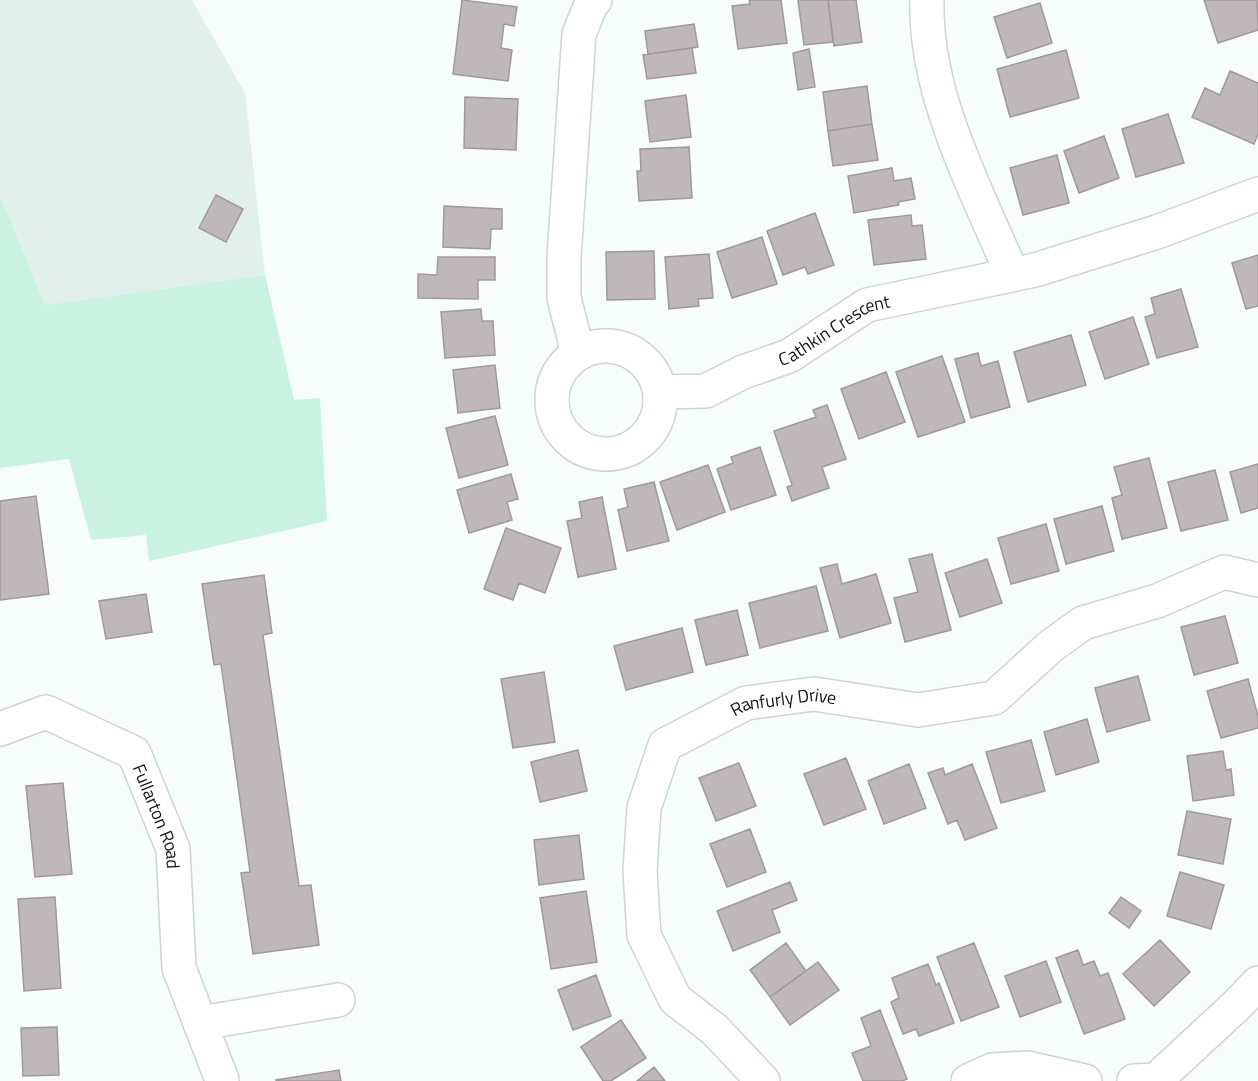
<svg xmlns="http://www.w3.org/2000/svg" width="1258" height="1081" viewBox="0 0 1258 1081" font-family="'Titillium Web',sans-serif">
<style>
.built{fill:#e1f0ea}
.green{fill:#caf2e1}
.building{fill:#bfb8bb;stroke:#a0999b;stroke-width:1.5}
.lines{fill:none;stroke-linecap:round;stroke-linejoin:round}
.street-casing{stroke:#cdd4d1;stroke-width:36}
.street{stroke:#fff;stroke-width:33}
.labels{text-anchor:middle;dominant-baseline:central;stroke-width:5;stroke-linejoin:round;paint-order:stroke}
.street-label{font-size:18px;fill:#141615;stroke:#f6fdfa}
</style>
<rect width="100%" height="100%" fill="#f6fdfa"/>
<path class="built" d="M 0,0 L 192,0 L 245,93 L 265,275 L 45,305 L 0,195 Z"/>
<path class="green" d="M 0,195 L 45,305 L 265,275 L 294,400 L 320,398 L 327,521 L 149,561 L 146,535 L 91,540 L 69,459 L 0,468 Z"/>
<path class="building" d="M 462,0 L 517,7 L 514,26 L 504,24 L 501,48 L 512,50 L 508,81 L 453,74 Z
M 749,0 L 781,0 L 787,43 L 738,49 L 732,6 L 750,4 Z
M 798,0 L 828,0 L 833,42 L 804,45 Z
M 828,0 L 856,0 L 862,42 L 834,46 Z
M 1204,0 L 1257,0 L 1258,30 L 1218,43 Z
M 1040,3 L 1052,43 L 1007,58 L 994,17 Z
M 694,24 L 698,47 L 648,54 L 645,31 Z
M 692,48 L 696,73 L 647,79 L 643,55 Z
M 809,49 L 815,87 L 798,90 L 793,53 Z
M 1066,50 L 1079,98 L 1010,117 L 997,69 Z
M 1230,71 L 1258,83 L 1258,134 L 1254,144 L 1192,117 L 1205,88 L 1220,95 Z
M 867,86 L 872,124 L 828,131 L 823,92 Z
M 686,95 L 691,137 L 650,142 L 645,101 Z
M 465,97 L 518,99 L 516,150 L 464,148 Z
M 1168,114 L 1184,163 L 1136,177 L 1122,129 Z
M 872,124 L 878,160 L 833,166 L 828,131 Z
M 1104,136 L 1119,178 L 1079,193 L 1064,151 Z
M 689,147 L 692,198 L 639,201 L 637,171 L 641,171 L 640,149 Z
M 1057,155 L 1069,203 L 1023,215 L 1010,168 Z
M 892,168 L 894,181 L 911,178 L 915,199 L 898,202 L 899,205 L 854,213 L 848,176 Z
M 216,195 L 243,209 L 226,242 L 199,228 Z
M 444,206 L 502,209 L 502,229 L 491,229 L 490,249 L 443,247 Z
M 815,213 L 834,265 L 808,274 L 805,267 L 783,275 L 767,231 Z
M 911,215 L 912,226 L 922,225 L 926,259 L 874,265 L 868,220 Z
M 762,237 L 777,284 L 732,298 L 717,252 Z
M 654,251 L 655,299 L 607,300 L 606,252 Z
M 709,254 L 713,298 L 698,299 L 699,306 L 669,309 L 665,257 Z
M 1258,255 L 1258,306 L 1246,309 L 1232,263 Z
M 438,257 L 495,257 L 495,280 L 478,280 L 478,299 L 418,298 L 418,274 L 437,275 Z
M 1181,289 L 1198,347 L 1157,358 L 1145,317 L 1155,314 L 1151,298 Z
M 481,309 L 482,321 L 493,321 L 495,355 L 445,358 L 441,312 Z
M 1133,317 L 1149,364 L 1105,379 L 1089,332 Z
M 1071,335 L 1086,385 L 1028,402 L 1014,352 Z
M 978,353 L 981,366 L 998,361 L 1010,407 L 971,418 L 955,359 Z
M 942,356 L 965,422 L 918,437 L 896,372 Z
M 495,365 L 500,408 L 458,413 L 453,370 Z
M 886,372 L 905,422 L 859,439 L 841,389 Z
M 827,405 L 846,459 L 822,467 L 829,488 L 792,501 L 787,487 L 792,485 L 774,431 L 816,417 L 813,410 Z
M 495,416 L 508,465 L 459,478 L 446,428 Z
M 760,447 L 776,495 L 731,510 L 717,469 L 733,463 L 731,457 Z
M 1149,458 L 1167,528 L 1122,539 L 1112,498 L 1122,495 L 1114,467 Z
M 1258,464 L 1258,508 L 1241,513 L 1230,472 Z
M 708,465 L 725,512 L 677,530 L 660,482 Z
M 1215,470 L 1228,520 L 1181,531 L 1168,482 Z
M 511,474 L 518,499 L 507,502 L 512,520 L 469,533 L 457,490 Z
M 654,482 L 669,541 L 627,551 L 618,510 L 628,507 L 624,489 Z
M 36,496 L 49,594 L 0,600 L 0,501 Z
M 602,497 L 616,569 L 578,577 L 567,521 L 582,518 L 579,502 Z
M 1102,506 L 1114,551 L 1066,564 L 1054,519 Z
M 1046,524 L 1059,571 L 1011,584 L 998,538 Z
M 506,528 L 561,548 L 545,593 L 519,583 L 513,600 L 484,589 Z
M 932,554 L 951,630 L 905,642 L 894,598 L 918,592 L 909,559 Z
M 987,559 L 1002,603 L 960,617 L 945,573 Z
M 837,564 L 842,584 L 876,574 L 891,623 L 840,638 L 820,568 Z
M 264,575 L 272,633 L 263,635 L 299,886 L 311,885 L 319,945 L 253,954 L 241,873 L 250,872 L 221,664 L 214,665 L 202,584 Z
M 816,586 L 828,631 L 760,648 L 749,603 Z
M 146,594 L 152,632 L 106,639 L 99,601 Z
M 737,610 L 748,655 L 706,665 L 695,620 Z
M 1225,616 L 1238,663 L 1194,675 L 1181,627 Z
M 682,628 L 693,672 L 626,690 L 614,646 Z
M 544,672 L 555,742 L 513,748 L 501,679 Z
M 1138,676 L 1150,720 L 1107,732 L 1095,688 Z
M 1248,679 L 1258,716 L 1258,728 L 1221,738 L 1207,691 Z
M 1087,719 L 1099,762 L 1056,775 L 1044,732 Z
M 1031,740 L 1045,791 L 1001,803 L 986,752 Z
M 578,750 L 587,791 L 540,802 L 531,762 Z
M 1223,751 L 1226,770 L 1231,769 L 1234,795 L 1193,801 L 1187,756 Z
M 846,758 L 866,809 L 824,825 L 804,774 Z
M 739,763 L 756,806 L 716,821 L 699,778 Z
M 909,764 L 926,808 L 884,824 L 868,781 Z
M 972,764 L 997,828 L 965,840 L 957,820 L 948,824 L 928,773 L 943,768 L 945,775 Z
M 63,783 L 72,874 L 35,877 L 26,786 Z
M 1187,811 L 1231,819 L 1223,864 L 1178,855 Z
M 750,829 L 766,872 L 727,887 L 710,844 Z
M 579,835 L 584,879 L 539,885 L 534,840 Z
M 1180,872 L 1224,885 L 1211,929 L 1167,916 Z
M 790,882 L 797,900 L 772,910 L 780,932 L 733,951 L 717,911 Z
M 586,891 L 597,962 L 551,969 L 540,898 Z
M 55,897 L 61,988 L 24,991 L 18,899 Z
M 1121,897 L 1141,911 L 1129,928 L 1109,913 Z
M 1160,940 L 1190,972 L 1154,1006 L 1123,974 Z
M 786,943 L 806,971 L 770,997 L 750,970 Z
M 974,943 L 999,1007 L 961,1021 L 937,957 Z
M 1078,950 L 1083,965 L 1094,961 L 1100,976 L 1108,973 L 1125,1019 L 1084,1034 L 1056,958 Z
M 1046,961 L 1061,1002 L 1020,1017 L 1005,976 Z
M 818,962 L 839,990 L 790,1025 L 770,997 Z
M 928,964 L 936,985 L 939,983 L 954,1023 L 919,1036 L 916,1029 L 903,1034 L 891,1002 L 899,998 L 892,978 Z
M 596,975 L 611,1016 L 573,1030 L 558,990 Z
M 880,1010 L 907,1079 L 902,1081 L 863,1081 L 852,1053 L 871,1046 L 861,1018 Z
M 621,1020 L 646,1058 L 611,1081 L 603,1081 L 581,1047 Z
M 57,1027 L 59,1075 L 23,1076 L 21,1028 Z
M 654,1067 L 665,1081 L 637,1081 Z
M 339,1070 L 341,1081 L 276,1081 L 276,1080 Z"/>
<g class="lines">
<defs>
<g id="street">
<path d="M 927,0 C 924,94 976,189 1012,274"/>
<circle cx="606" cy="400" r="54"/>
<path d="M 578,353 L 564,298 L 564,258 L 579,34 L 592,2 L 595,0"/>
<path id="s1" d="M 660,392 L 706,391 L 743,372 L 789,356 L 867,305 L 1035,270 L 1157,232 L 1258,194"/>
<path id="s2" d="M 0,729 L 46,712 L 134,753 L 173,849 L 179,968 L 222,1080"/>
<path d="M 200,1023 L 338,1000"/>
<path id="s3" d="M 763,1081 L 715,1030 L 675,999 L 644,935 L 640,871 L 644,808 L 665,745 L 746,703 L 814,694 L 918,710 L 994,698 L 1051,646 L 1083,623 L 1157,601 L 1224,572 L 1258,580"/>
<path d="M 968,1081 L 992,1070 L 1028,1068 L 1085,1081"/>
<path d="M 1134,1081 L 1156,1080 L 1238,1004 L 1258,983"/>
</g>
</defs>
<use href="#street" class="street-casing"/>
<use href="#street" class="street"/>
</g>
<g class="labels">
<g class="street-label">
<text stroke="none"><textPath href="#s1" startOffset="189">Cathkin Crescent</textPath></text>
<text stroke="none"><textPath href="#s3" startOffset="514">Ranfurly Drive</textPath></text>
<text stroke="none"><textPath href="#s2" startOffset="214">Fullarton Road</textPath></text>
</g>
</g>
</svg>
